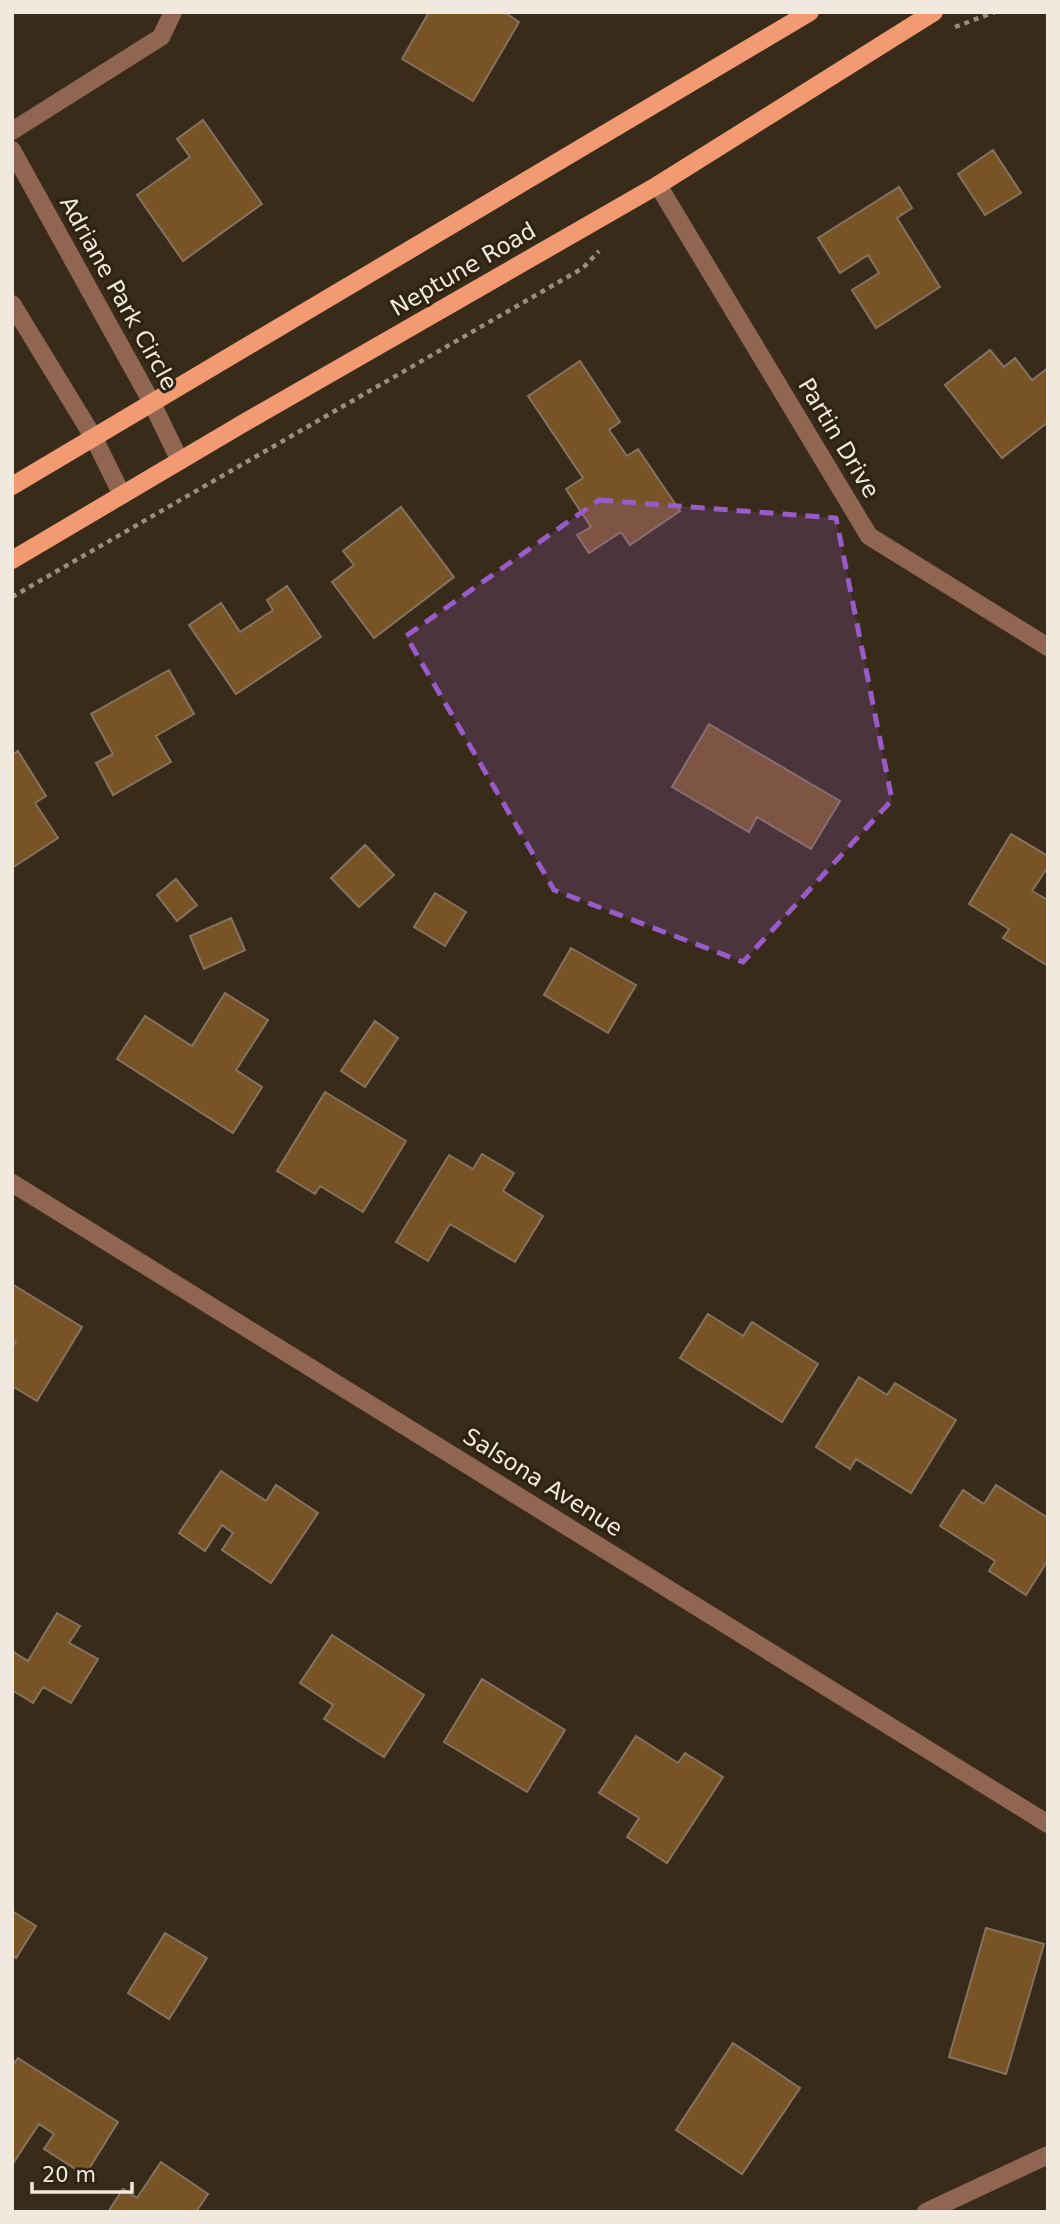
<svg xmlns="http://www.w3.org/2000/svg" width="1060" height="2224" viewBox="0 0 1060 2224" font-family="'DejaVu Sans',sans-serif">
<style>
.building{fill:#775325;stroke:#847361;stroke-width:2}
.lines{fill:none;stroke-linecap:round;stroke-linejoin:round}
.path{stroke:#998e80;stroke-width:4.5;stroke-dasharray:5 5;stroke-linecap:butt}
.minor{stroke:#906652;stroke-width:18}
.major{stroke:#f29b73;stroke-width:18}
.marked{fill:#995bc7;fill-opacity:0.2;stroke:#995bc7;stroke-width:5;stroke-dasharray:14 9;stroke-linejoin:round}
.labels{text-anchor:middle;dominant-baseline:central;stroke-width:6;stroke-linejoin:round;paint-order:stroke}
.street-label{font-size:23px;fill:#f2e9de;stroke:#2e2210}
</style>
<rect width="100%" height="100%" fill="#392b1a"/>
<path class="building" d="M 429,12 L 508,12 L 507,14 L 519,22 L 473,101 L 402,59 Z
M 203,120 L 262,204 L 183,261 L 137,195 L 190,157 L 177,139 Z
M 993,150 L 1021,193 L 985,215 L 958,174 Z
M 899,187 L 912,208 L 897,218 L 940,287 L 876,328 L 852,290 L 879,273 L 868,255 L 840,273 L 818,238 Z
M 990,350 L 1004,367 L 1015,358 L 1032,380 L 1048,368 L 1048,422 L 1002,458 L 945,385 Z
M 580,361 L 620,422 L 609,430 L 627,456 L 638,449 L 680,511 L 630,545 L 621,532 L 589,553 L 577,535 L 591,527 L 566,489 L 583,478 L 528,396 Z
M 401,507 L 454,577 L 374,638 L 332,582 L 354,565 L 343,551 Z
M 287,586 L 321,637 L 236,694 L 189,625 L 221,603 L 240,632 L 273,610 L 267,600 Z
M 169,670 L 194,714 L 156,736 L 171,762 L 113,795 L 96,763 L 113,754 L 91,714 Z
M 709,724 L 840,801 L 811,849 L 757,817 L 749,832 L 672,787 Z
M 18,751 L 46,796 L 35,803 L 58,838 L 12,868 L 12,755 Z
M 1011,834 L 1048,856 L 1048,867 L 1032,891 L 1048,900 L 1048,966 L 1003,938 L 1009,929 L 969,904 Z
M 365,845 L 394,875 L 359,907 L 331,878 Z
M 176,879 L 197,905 L 177,921 L 157,895 Z
M 435,893 L 466,912 L 445,946 L 414,927 Z
M 231,918 L 245,950 L 204,969 L 190,936 Z
M 571,948 L 636,985 L 608,1033 L 544,995 Z
M 225,993 L 268,1020 L 236,1070 L 262,1087 L 233,1133 L 117,1059 L 145,1016 L 192,1046 Z
M 375,1021 L 398,1038 L 365,1087 L 341,1071 Z
M 325,1092 L 406,1141 L 363,1212 L 320,1186 L 315,1194 L 277,1171 Z
M 482,1154 L 514,1173 L 503,1191 L 543,1216 L 515,1262 L 450,1224 L 428,1261 L 396,1242 L 449,1155 L 473,1169 Z
M 12,1284 L 82,1327 L 37,1401 L 12,1386 L 12,1348 L 16,1342 L 12,1339 Z
M 708,1314 L 743,1336 L 752,1322 L 818,1364 L 782,1422 L 680,1358 Z
M 859,1377 L 887,1395 L 895,1383 L 956,1420 L 911,1493 L 856,1459 L 850,1469 L 816,1447 Z
M 221,1471 L 266,1501 L 276,1485 L 318,1513 L 271,1583 L 222,1550 L 233,1533 L 222,1525 L 205,1551 L 179,1533 Z
M 996,1485 L 1048,1518 L 1048,1560 L 1026,1595 L 989,1571 L 995,1561 L 940,1526 L 963,1490 L 984,1504 Z
M 57,1613 L 80,1626 L 69,1643 L 98,1659 L 71,1703 L 43,1687 L 33,1703 L 12,1690 L 12,1651 L 28,1661 Z
M 332,1635 L 424,1695 L 384,1757 L 324,1719 L 333,1705 L 300,1683 Z
M 482,1679 L 565,1730 L 527,1792 L 444,1742 Z
M 636,1736 L 678,1763 L 685,1753 L 723,1777 L 667,1863 L 627,1837 L 639,1818 L 599,1793 Z
M 12,1911 L 36,1926 L 16,1958 L 12,1955 Z
M 986,1928 L 1044,1944 L 1006,2074 L 949,2057 Z
M 165,1933 L 207,1958 L 169,2019 L 128,1993 Z
M 733,2043 L 800,2088 L 742,2174 L 676,2130 Z
M 18,2058 L 118,2122 L 85,2175 L 44,2149 L 54,2134 L 39,2124 L 12,2165 L 12,2066 Z
M 161,2162 L 208,2194 L 196,2212 L 108,2212 L 123,2189 L 137,2198 Z"/>
<g class="lines">
<path class="path" d="M 955,27 L 995,12
M 12,597 L 583,268 L 599,251"/>
<path class="minor" d="M 12,131 L 161,37 L 173,12
M 12,150 L 152,403 L 180,461
M 658,185 L 869,536 L 1048,647
M 12,304 L 94,438 L 122,495
M 12,1183 L 1048,1824
M 926,2212 L 1048,2155"/>
<path class="major" d="M 12,486 L 810,12
M 12,560 L 242,424 L 658,185 L 934,12"/>
</g>
<path class="marked" d="M 599,500 L 836,518 L 892,800 L 743,962 L 554,890 L 406,636 Z"/>
<g class="labels">
<g class="street-label">
<text transform="translate(463 269) rotate(-30)">Neptune Road</text>
<text transform="translate(119 293) rotate(61)">Adriane Park Circle</text>
<text transform="translate(839 438) rotate(59)">Partin Drive</text>
<text transform="translate(543 1482) rotate(32)">Salsona Avenue</text>
</g>
</g>
<rect width="1060" height="2224" fill="none" stroke="#f2e9de" stroke-width="28"/>
<path d="M32 2182v10h100v-10" fill="none" stroke="#f2e9de" stroke-width="3.5"/>
<text x="42" y="2182" font-size="21" fill="#f2e9de" stroke="#2e2210" stroke-width="5" paint-order="stroke">20 m</text>
</svg>
